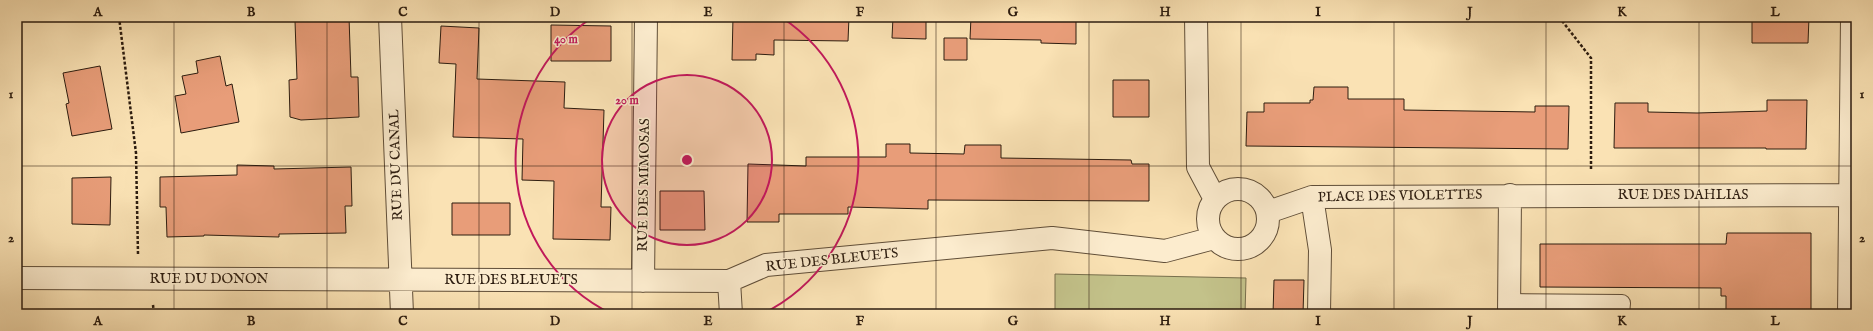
<svg xmlns="http://www.w3.org/2000/svg" width="1873" height="331" viewBox="0 0 1873 331" font-family="'IM FELL English',serif">
<style>
.green{fill:#c3c28a;stroke:#786f4c}
.building{fill:#e89d79;stroke:#2c1c0f}
.lines{fill:none;stroke-linecap:round;stroke-linejoin:round}
.service-casing{stroke:#604e38;stroke-width:18}
.minor-casing{stroke:#604e38;stroke-width:24}
.path{stroke:#2c1c0f;stroke-width:2.5;stroke-dasharray:3 2;stroke-linecap:butt}
.service{stroke:#fcecce;stroke-width:16}
.minor{stroke:#fcecce;stroke-width:22}
.grid{fill:none;stroke:#2c1c0f;stroke-width:1;stroke-opacity:0.55}
.ring{fill:none;stroke:#c2185b;stroke-width:2}
.labels{text-anchor:middle;dominant-baseline:central;stroke-width:3;stroke-linejoin:round;paint-order:stroke}
.street-label{font-size:14px;fill:#2c1c0f;stroke:#fcecce}
.centre{fill:#c2185b;stroke:#fcecce;stroke-width:2}
.ring-label{font-size:12px;text-anchor:middle;font-weight:bold;fill:#c2185b;stroke:#fcecce;stroke-width:3;stroke-linejoin:round;paint-order:stroke}
.neatline{fill:none;stroke:#2c1c0f;stroke-width:1.5}
.grid-label{font-size:13px;text-anchor:middle;font-weight:bold;fill:#2c1c0f}
</style>
<rect width="100%" height="100%" fill="#fae2b4"/>
<filter id="stains"><feTurbulence type="fractalNoise" baseFrequency=".005" numOctaves="4"/><feColorMatrix values="0 0 0 0 .2 0 0 0 0 .09 0 0 0 0 .02 0 0 0 .5 -.17"/></filter>
<radialGradient id="worn" r=".72"><stop offset=".6" stop-color="#630" stop-opacity="0"/><stop offset="1" stop-color="#630" stop-opacity=".3"/></radialGradient>
<path class="green" d="M 1055,274 L 1246,278 L 1245,314 L 1055,314 Z"/>
<path class="building" d="M 319,17 L 349,17 L 351,77 L 358,77 L 359,117 L 301,120 L 290,117 L 289,80 L 297,79 L 295,21 L 319,20 Z
M 733,17 L 849,17 L 848,41 L 774,40 L 774,55 L 756,54 L 756,60 L 732,60 Z
M 893,17 L 926,17 L 926,39 L 892,38 Z
M 971,17 L 1076,17 L 1076,44 L 1041,43 L 1041,40 L 970,39 Z
M 1752,17 L 1809,17 L 1808,43 L 1752,43 Z
M 551,25 L 611,26 L 611,61 L 551,61 Z
M 441,26 L 479,28 L 477,79 L 565,82 L 564,108 L 604,110 L 601,207 L 611,207 L 610,240 L 553,239 L 554,181 L 522,180 L 523,139 L 453,137 L 456,64 L 439,63 Z
M 944,38 L 967,38 L 967,60 L 944,60 Z
M 220,56 L 226,86 L 232,84 L 239,122 L 181,133 L 175,96 L 186,94 L 182,76 L 198,73 L 196,61 Z
M 100,66 L 112,129 L 72,136 L 66,104 L 69,103 L 63,73 Z
M 1113,80 L 1149,80 L 1149,117 L 1113,117 Z
M 1314,87 L 1348,87 L 1348,99 L 1404,99 L 1404,110 L 1535,112 L 1535,106 L 1569,106 L 1568,149 L 1246,146 L 1247,112 L 1264,112 L 1264,103 L 1310,103 L 1310,100 L 1313,100 Z
M 1767,100 L 1807,100 L 1806,149 L 1766,149 L 1766,148 L 1614,148 L 1615,103 L 1648,103 L 1648,112 L 1697,113 L 1767,111 Z
M 886,144 L 910,144 L 910,153 L 964,154 L 965,145 L 1001,145 L 1001,158 L 1131,160 L 1132,164 L 1149,164 L 1149,201 L 928,200 L 928,209 L 848,207 L 848,214 L 779,214 L 779,222 L 747,222 L 748,164 L 806,166 L 806,157 L 886,157 Z
M 237,165 L 274,166 L 274,169 L 351,167 L 352,206 L 345,206 L 346,233 L 279,234 L 279,237 L 204,235 L 204,236 L 167,237 L 166,207 L 160,207 L 160,177 L 237,175 Z
M 111,177 L 110,225 L 72,224 L 72,178 Z
M 660,191 L 704,191 L 705,230 L 660,230 Z
M 452,203 L 510,203 L 510,235 L 452,235 Z
M 1727,233 L 1811,233 L 1811,314 L 1726,314 L 1726,296 L 1721,296 L 1721,288 L 1540,287 L 1540,244 L 1726,244 Z
M 1274,280 L 1304,280 L 1303,314 L 1273,314 Z"/>
<g class="lines">
<defs>
<path id="service" d="M 1509,302 L 1622,303 L 1621,314"/>
<path id="minor" d="M 390,17 L 402,314
M 1196,17 L 1198,167 L 1215,199
M1208 219a30 30 0 1 1 60 0a30 30 0 1 1-60 0Z
M 1312,197 L 1320,250 L 1319,314
M 1268,212 L 1312,197 L 1856,195
M 17,278 L 729,281 L 766,265 L 1052,238 L 1165,251 L 1214,238
M 643,281 L 646,17
M 729,281 L 731,314
M 1509,314 L 1510,195
M 1849,314 L 1852,17"/>
</defs>
<use href="#service" class="service-casing"/>
<use href="#minor" class="minor-casing"/>
<path class="path" d="M 119,17 L 136,153 L 138,254
M 1559,17 L 1591,58 L 1591,171
M 153,305 L 154,314"/>
<use href="#service" class="service"/>
<use href="#minor" class="minor"/>
</g>
<path class="grid" d="M 174,17 L 174,314M 327,17 L 327,314M 479,17 L 479,314M 632,17 L 632,314M 784,17 L 784,314M 936,17 L 936,314M 1089,17 L 1089,314M 1241,17 L 1241,314M 1394,17 L 1394,314M 1546,17 L 1546,314M 1699,17 L 1699,314M 17,166 L 1856,166"/>
<circle cx="687" cy="160" r="85" fill="#c2185b" fill-opacity=".12"/>
<g class="ring">
<circle cx="687" cy="160" r="85"/>
<path d="M612 314A171 171 0 0 1 593 17M781 17A171 171 0 0 1 762 314"/>
</g>
<g class="labels">
<g class="street-label">
<text transform="translate(396 165) rotate(-92)">RUE DU CANAL</text>
<text transform="translate(644 185) rotate(-89)">RUE DES MIMOSAS</text>
<text x="1683" y="195">RUE DES DAHLIAS</text>
<text transform="translate(1400 196) rotate(-1)">PLACE DES VIOLETTES</text>
<text transform="translate(832 260) rotate(-6)">RUE DES BLEUETS</text>
<text x="209" y="279">RUE DU DONON</text>
<text x="511" y="280">RUE DES BLEUETS</text>
</g>
</g>
<circle cx="687" cy="160" r="6" class="centre"/>
<g class="ring-label">
<text x="566" y="43">40 m</text>
<text x="627" y="104">20 m</text>
</g>
<rect width="1873" height="331" fill="none" stroke="#fae2b4" stroke-width="44"/>
<rect x="22" y="22" width="1829" height="287" class="neatline"/>
<g class="grid-label">
<text x="98" y="16">A</text>
<text x="251" y="16">B</text>
<text x="403" y="16">C</text>
<text x="555" y="16">D</text>
<text x="708" y="16">E</text>
<text x="860" y="16">F</text>
<text x="1013" y="16">G</text>
<text x="1165" y="16">H</text>
<text x="1318" y="16">I</text>
<text x="1470" y="16">J</text>
<text x="1622" y="16">K</text>
<text x="1775" y="16">L</text>
<text x="11" y="98">1</text>
<text x="1862" y="98">1</text>
<text x="11" y="242">2</text>
<text x="1862" y="242">2</text>
<text x="98" y="325">A</text>
<text x="251" y="325">B</text>
<text x="403" y="325">C</text>
<text x="555" y="325">D</text>
<text x="708" y="325">E</text>
<text x="860" y="325">F</text>
<text x="1013" y="325">G</text>
<text x="1165" y="325">H</text>
<text x="1318" y="325">I</text>
<text x="1470" y="325">J</text>
<text x="1622" y="325">K</text>
<text x="1775" y="325">L</text>
</g>
<rect width="100%" height="100%" filter="url(#stains)"/>
<rect width="100%" height="100%" fill="url(#worn)"/>
</svg>
